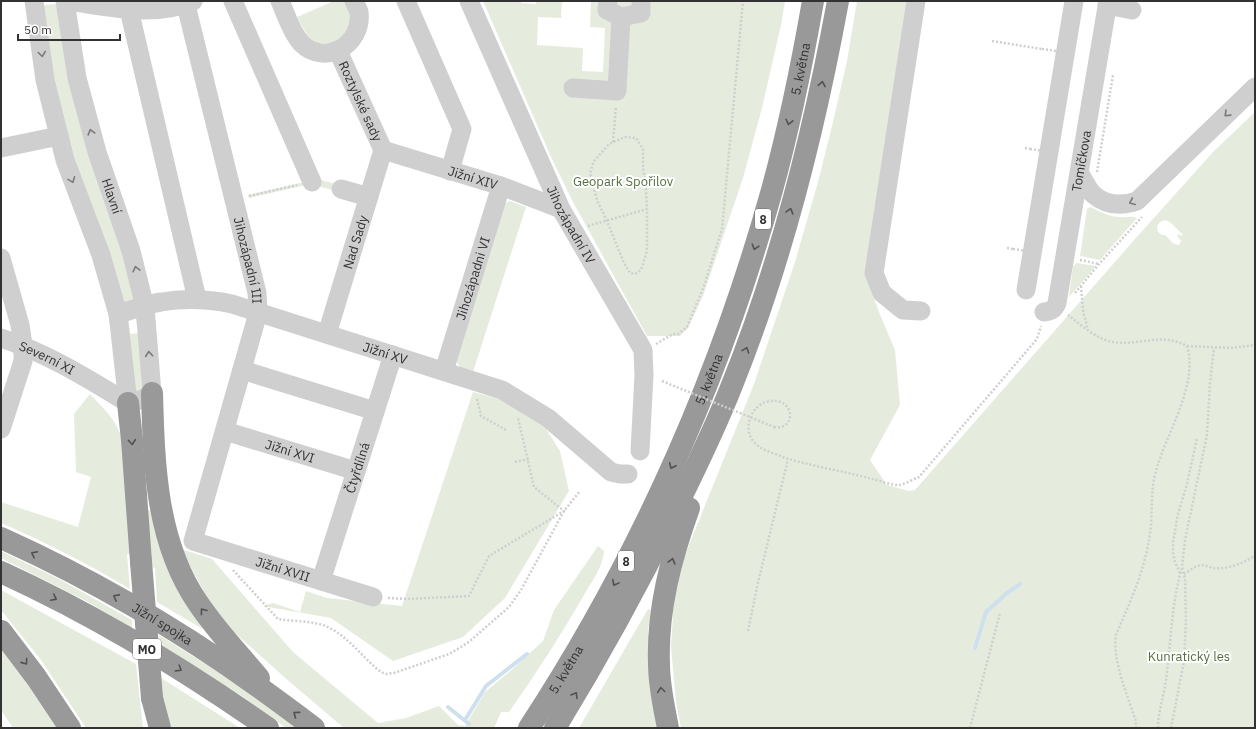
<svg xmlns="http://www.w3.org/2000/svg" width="1256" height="729" viewBox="0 0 1256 729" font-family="'IBM Plex Sans',sans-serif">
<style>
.green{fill:#e5ecde;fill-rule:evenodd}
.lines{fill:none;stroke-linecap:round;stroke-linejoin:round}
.stream{stroke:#cee0ee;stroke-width:4}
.path{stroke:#cfcfcf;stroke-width:2.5;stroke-dasharray:2 2;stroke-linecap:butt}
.minor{stroke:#cfcfcf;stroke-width:19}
.highway{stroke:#999;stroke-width:22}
.path-bridge{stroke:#cfcfcf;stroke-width:2.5;stroke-dasharray:2 2;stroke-linecap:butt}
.highway-bridge{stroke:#999;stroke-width:22}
.oneway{stroke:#797979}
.oneway2{stroke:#515151}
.labels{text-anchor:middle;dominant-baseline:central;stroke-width:4;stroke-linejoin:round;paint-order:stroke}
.shield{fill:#fff;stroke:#707070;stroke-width:1}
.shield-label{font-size:12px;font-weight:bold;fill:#323232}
.street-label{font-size:13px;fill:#323232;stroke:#fff}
.park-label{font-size:13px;fill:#54703e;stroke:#fff}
</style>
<rect width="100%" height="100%" fill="#fff"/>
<path class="green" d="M 334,1 L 346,1 L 350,11 L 351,21 L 344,36 L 331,44 L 318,43 L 308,37 L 297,17 Z
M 483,1 L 521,1 L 521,3 L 536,4 L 536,1 L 562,1 L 561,16 L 562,18 L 538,17 L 537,45 L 583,48 L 582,71 L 603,72 L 605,28 L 590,27 L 591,1 L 785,1 L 781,25 L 762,108 L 743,178 L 703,296 L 688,328 L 680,336 L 647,336 L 574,204 L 551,157 Z
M 857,1 L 908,1 L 867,279 L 879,312 L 895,350 L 900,405 L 870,460 L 887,485 L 909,491 L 915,490 L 1135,239 L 1213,152 L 1255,112 L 1255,728 L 681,728 L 676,702 L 671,647 L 674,598 L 685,555 L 754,384 L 795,262 L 818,182 L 832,126 L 847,61 ZM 1165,220 L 1170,222 L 1183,235 L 1182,236 L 1179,234 L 1177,236 L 1181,241 L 1179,245 L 1174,244 L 1165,235 L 1162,235 L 1158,232 L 1157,226 L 1160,222 Z
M 56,4 L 59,7 L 137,304 L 124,307 C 99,235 71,163 55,89 C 49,62 46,34 42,7 L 45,5 Z
M 315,178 L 362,192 L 360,198 L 311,184 L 249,198 L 248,195 L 309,181 Z
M 510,201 L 526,207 L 473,372 L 461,368 L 454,359 L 501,205 Z
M 1090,207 C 1101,212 1110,217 1121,217 C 1127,218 1132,215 1137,218 L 1100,260 L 1080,256 L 1087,209 Z
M 1077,263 L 1096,266 L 1069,297 L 1073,266 Z
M 135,315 L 140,318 L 142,390 L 135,392 L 126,317 L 128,320 L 130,334 L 139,333 Z
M 473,392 L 503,400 L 543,424 L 560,451 L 569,491 L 505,598 L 463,637 L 393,661 L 331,618 L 263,606 L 273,603 L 300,612 L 306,591 L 327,598 L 402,606 Z
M 90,394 C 103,408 117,420 122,440 L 131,554 L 127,554 L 130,589 C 88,564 45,542 1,523 L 1,502 L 78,527 L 91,477 L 76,472 L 74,414 Z
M 147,510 L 151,510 C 158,553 177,591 202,627 L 201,628 L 157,602 L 155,568 L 152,567 Z
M 598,546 L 604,551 C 603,567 592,581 584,595 C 561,635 536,674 509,712 L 501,712 L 494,728 L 344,728 L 291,683 L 235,633 L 209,601 L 181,549 L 212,559 L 293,652 L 378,723 L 406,718 L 439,706 L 458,725 L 465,726 L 485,692 L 508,673 L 543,641 L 554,610 Z
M 1,551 L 59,579 L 132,620 L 132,628 L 88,602 L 1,558 Z
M 1,590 L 136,664 L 143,728 L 86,728 L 41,660 L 1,610 Z
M 648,609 L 651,610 L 648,631 L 648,668 L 657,728 L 579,728 Z
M 159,635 L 229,679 L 298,728 L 286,728 L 242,696 L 159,644 Z
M 1,642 L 62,728 L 13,728 L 1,710 Z
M 161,678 L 240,728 L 168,728 L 163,710 Z"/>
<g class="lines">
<path class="stream" d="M 975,648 L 986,612 L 1007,593 L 1020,584
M 448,707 L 469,724
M 465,720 L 486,686 L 527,654"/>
<path class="path" d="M 992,41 L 1042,49
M 613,142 L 616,106
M 1025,148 L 1030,149
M 1097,172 L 1113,75
M 249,196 L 297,185
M 588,226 L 647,209 L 646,189 L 643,168 L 643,149 L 636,138 L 625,137 L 609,144 L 594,161 L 590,173 L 597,200 L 607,221 L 624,263 L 630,273 L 635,274 L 641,270 L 647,251 L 647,209
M 1007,248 L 1013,249
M 1080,260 L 1099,264
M 1081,286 L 1083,310 L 1088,330
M 1075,293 L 1099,264 L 1142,217
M 1068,315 C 1081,325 1096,339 1113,342 C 1140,346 1161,332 1187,346 C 1199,384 1166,434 1156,471 C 1150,491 1153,513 1150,534 C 1145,570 1130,602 1116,635 C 1112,661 1128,696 1136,722 L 1136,728
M 656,344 L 673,334 L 678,334 L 687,327 L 704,286 L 722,229 L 743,1
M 1187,346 L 1232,348 L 1255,345
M 477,399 L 481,416 L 506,430
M 774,427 C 796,431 796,398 770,401 C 750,404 741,431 756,444 C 763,451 774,453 783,457 C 794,461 805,463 816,466 C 835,470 854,474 872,479 C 879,480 893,486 899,485 C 906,484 913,479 919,477 L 1037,339 L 1041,326
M 515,462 L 529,459
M 233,570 L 278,619 C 291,621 306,621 319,624 C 344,630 361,657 381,672 L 386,674 L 394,673 L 449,654 L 461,647 L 470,641 L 509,607 L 521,590 L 564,511 L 580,491
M 1180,573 L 1175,562 L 1173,553 L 1173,542 L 1178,514 L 1187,484 L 1197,438
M 1184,574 C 1189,571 1195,566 1201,565 C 1205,565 1209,567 1213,568 C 1226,570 1246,563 1255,555
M 388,598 L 408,599 L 469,596 L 489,556 L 564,511 L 534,487 L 518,418
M 748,631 L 757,587 L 788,459
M 970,728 L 1000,613
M 1158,728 C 1158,712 1164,696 1166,680 C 1171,643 1171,604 1182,568
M 1171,728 L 1184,661 L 1186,621 L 1185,578 L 1182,567 L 1185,540 L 1207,435 L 1210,383 L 1214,348"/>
<g class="minor">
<path d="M 34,1 L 45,80 L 65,160 L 101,255 L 118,314 L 128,403"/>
<path id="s1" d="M 65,1 L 77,78 L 97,152 L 131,251 L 145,307 L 152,393 L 143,399 L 128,403"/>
<path d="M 69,1 C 108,7 155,18 193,1"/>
<path d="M 132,1 L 131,18 L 197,299"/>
<path id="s2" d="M 185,1 L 257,293 L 258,313 L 193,541 L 373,597"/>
<path d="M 233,1 L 312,182"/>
<path d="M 280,1 C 286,14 291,32 301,43 C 325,67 363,45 359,12 C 358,9 356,5 354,1"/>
<path d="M 406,1 L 462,129 L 450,171"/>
<path id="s3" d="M 469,1 L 561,209 L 643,350 L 644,375 L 640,451"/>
<path d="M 608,1 L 607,10 L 621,17 L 641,13 L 641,1"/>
<path d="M 916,1 L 874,273 L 882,293 L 903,310 L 921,311"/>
<path d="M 1107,5 L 1132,10"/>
<path id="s4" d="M 338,51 L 383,150"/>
<path d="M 573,88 L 617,91 L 621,17"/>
<path d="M 1,148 L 59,136"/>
<path id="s5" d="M 383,150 L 501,186 L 561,209"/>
<path d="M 1080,174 C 1084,180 1088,190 1094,195 C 1107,206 1122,206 1137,201 L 1255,87"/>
<path d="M 341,189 L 369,197"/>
<path d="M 1,258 L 20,325 L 23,345 L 23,361 L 1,429"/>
<path d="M 1026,290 L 1074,1"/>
<path id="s6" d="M 1044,312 C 1051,311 1054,310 1057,303 L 1108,1"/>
<path id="s7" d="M 118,314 C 132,310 147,304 161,302 C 185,298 208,299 232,304 L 502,390 L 548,418 L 611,472 L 620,474 L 628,474"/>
<path id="s8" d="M 327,334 L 383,150"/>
<path id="s9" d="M 1,338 C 47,353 87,378 128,403"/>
<path d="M 242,370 L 375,411"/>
<path id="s10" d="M 444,371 L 501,186"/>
<path id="s11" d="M 225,431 L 356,471"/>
<path id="s12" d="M 321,581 L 393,355"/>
</g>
<g class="highway">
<path d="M 152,393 C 154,465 156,542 198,603 C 216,630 239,654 259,678"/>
<path d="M 128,403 L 132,440 L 141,562"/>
<path id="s13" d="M 1,538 C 92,579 179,630 260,688 C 278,701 296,714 314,728"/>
<path d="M 1,572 C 95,615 184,669 268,728"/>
<path d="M 1,631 L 36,677 L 70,728"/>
<path d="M 152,698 L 160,728"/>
<path id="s14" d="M 529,728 C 637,563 719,380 772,190 C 789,128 802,64 813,1"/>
<path d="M 555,728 C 598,658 637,587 673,514 C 694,471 715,429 732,385 C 782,261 814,132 838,1"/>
<path d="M 668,728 C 664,707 659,686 659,664 C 657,610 671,558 689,508"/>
</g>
<path class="path-bridge" d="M 1042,49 L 1071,53
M 1030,149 L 1058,153
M 1013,249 L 1041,253
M 662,381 L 774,427"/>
<path class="highway-bridge" d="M 141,562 L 152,698"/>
</g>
<defs><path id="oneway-chevron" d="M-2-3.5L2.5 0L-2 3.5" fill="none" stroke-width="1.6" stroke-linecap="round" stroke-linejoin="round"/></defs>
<g class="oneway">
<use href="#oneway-chevron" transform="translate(42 54) rotate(82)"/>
<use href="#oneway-chevron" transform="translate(1227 114) rotate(136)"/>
<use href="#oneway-chevron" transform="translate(91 132) rotate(-105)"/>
<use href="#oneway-chevron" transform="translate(72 180) rotate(69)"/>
<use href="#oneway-chevron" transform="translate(1132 202) rotate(157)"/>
<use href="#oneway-chevron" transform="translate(136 269) rotate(-104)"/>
<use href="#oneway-chevron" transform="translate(149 354) rotate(-95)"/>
</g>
<g class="oneway2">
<use href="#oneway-chevron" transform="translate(822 84) rotate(-79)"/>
<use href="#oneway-chevron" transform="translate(789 122) rotate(103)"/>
<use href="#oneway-chevron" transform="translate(790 211) rotate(-74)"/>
<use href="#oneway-chevron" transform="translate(755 247) rotate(107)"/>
<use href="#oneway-chevron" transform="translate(746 350) rotate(-70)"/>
<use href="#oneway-chevron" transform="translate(132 442) rotate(85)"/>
<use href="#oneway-chevron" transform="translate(672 466) rotate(115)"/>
<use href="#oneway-chevron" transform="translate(34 554) rotate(-153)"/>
<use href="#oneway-chevron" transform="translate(672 561) rotate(-75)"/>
<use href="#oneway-chevron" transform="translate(615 583) rotate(118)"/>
<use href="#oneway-chevron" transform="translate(116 597) rotate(-151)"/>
<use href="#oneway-chevron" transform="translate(54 598) rotate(27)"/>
<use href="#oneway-chevron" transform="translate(203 611) rotate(-127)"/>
<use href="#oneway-chevron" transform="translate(25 662) rotate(55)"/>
<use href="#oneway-chevron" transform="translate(179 669) rotate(32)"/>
<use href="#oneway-chevron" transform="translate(661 690) rotate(-98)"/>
<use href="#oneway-chevron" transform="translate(575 695) rotate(-59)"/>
<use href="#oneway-chevron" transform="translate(296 714) rotate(-143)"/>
</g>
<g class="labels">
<g class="shield">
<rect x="755" y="209" width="16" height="20" rx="3"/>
<rect x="618" y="551" width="16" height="20" rx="3"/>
<rect x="133" y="639" width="28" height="20" rx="3"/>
</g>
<g class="shield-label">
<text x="763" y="219">8</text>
<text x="626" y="561">8</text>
<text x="147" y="649">MO</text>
</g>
<g class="street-label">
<text stroke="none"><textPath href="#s14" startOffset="717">5. května</textPath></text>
<text stroke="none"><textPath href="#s4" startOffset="55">Roztylské sady</textPath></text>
<text stroke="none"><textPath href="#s6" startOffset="161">Tomíčkova</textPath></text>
<text stroke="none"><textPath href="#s5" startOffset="94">Jižní XIV</textPath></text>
<text stroke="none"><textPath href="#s1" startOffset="201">Hlavní</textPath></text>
<text stroke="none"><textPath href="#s3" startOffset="246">Jihozápadní IV</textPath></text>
<text stroke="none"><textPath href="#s8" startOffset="96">Nad Sady</textPath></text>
<text stroke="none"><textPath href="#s2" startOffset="267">Jihozápadní III</textPath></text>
<text stroke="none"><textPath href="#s10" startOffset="97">Jihozápadni VI</textPath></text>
<text stroke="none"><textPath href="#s7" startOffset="277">Jižní XV</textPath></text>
<text stroke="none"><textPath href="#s9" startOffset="50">Severní XI</textPath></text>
<text stroke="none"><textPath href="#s14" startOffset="393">5. května</textPath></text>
<text stroke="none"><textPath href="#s11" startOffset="68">Jižní XVI</textPath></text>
<text stroke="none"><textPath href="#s12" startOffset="119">Čtyřdílná</textPath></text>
<text stroke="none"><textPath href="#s2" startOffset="652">Jižní XVII</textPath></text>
<text stroke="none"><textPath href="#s13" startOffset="183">Jižní spojka</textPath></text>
<text stroke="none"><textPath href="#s14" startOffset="69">5. května</textPath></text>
</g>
<g class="park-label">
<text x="623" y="181">Geopark Spořilov</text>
<text x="1189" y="656">Kunratický les</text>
</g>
</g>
<rect width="1256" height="729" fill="none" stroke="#323232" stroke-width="4"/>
<path d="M18 34v6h102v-6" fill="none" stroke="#323232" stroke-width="2"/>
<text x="24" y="34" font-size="12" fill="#323232" stroke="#ffffff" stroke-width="3" paint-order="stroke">50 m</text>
</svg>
